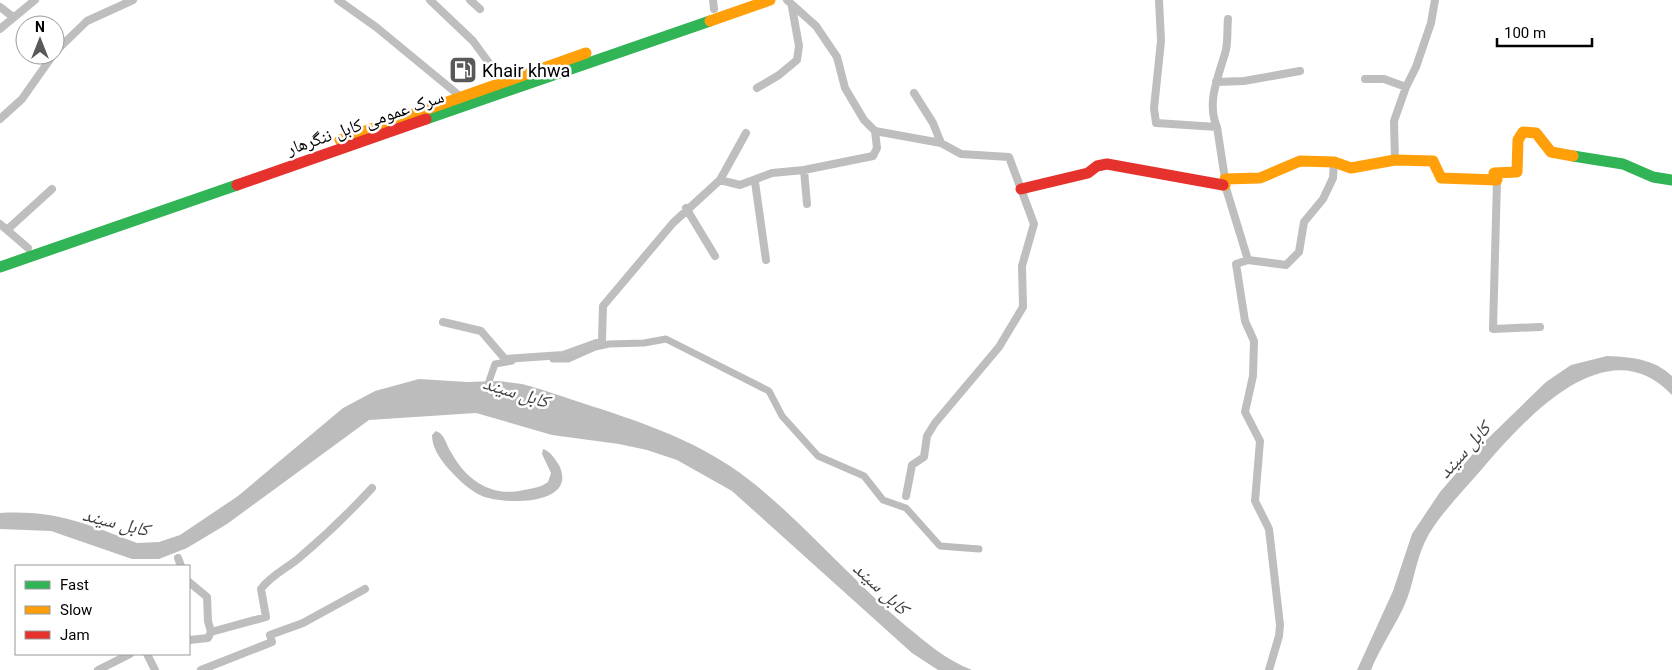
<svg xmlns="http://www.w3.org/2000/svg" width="1672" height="670" viewBox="0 0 1672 670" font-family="Roboto,'Noto Naskh Arabic',sans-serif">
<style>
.water{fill:#bcbcbc}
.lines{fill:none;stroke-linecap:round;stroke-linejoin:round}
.canal{stroke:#bcbcbc;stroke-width:7}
.street{stroke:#bebebe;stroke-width:8}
.fast{stroke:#30b455;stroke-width:11}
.slow{stroke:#ff9f0a;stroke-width:11}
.jam{stroke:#e5322d;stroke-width:11}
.labels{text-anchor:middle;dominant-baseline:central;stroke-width:5;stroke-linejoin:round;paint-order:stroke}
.poi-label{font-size:18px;fill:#000;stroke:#fff;text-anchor:start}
.street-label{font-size:18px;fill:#000;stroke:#fff}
.water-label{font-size:19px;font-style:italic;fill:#404040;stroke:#fff}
</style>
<rect width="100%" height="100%" fill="#fff"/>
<path class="water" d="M 1607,356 C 1632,357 1654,359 1672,376 L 1672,395 C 1607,325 1524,420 1482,469 C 1464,490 1443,511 1429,534 C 1417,554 1415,577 1407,599 C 1397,624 1381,645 1371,670 L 1357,670 L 1393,591 L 1412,534 L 1440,492 L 1479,447 L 1546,382 L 1571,365 Z
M 419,379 L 467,382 L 499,381 L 522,384 C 549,391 575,401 601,409 C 658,428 710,447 757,486 C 809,529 854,582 906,626 C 927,643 946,660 972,670 L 938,670 L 912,653 L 732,491 L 677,460 L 647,450 L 619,444 L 552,435 L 476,413 L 369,420 L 227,524 L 187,548 L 159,559 L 132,559 L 51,531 L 0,529 L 0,513 C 56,510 86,524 137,543 L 159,542 L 180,535 L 238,496 L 343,408 L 375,391 Z
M 436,431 C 445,434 446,445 451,452 C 465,478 488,496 519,491 C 529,489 540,488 548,482 L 551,473 L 542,454 L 543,449 C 550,451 555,459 559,465 C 579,506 503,505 482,496 C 468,490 456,477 446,466 C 439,457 432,447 432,435 Z"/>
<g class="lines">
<path class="canal" d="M 553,359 L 568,359 L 595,347 L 609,344 L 644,343 L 666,339 L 769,391 L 782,416 L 818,456 L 864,476 L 883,500 L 906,508 L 940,546 L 979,549
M 486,390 L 495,364 L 512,361"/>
<path class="street" d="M 338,0 L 376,27 L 461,97
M 430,0 L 473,41 L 503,82
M 470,0 L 480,9
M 713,0 L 714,9
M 787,0 L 816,26 L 837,57 L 845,88 L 864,120 L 875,131 L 941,143 L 961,154 L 1009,157 L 1034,224 L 1022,266 L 1023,307 L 999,347 L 935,423 L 927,436 L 924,457 L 912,465 L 906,496
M 1159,0 L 1161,41 L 1154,108 L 1156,123 L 1217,127 L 1225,179
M 0,7 L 13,17
M 0,29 L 35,0
M 55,52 L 87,21 L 133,0
M 1365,79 L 1384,79 L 1406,87
M 1216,82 L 1244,81 L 1300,71
M 757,88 L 779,75 L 797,60 L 799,46 L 792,7
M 914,93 L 933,123 L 941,143
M 0,119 L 22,99 L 53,55
M 1217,127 C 1206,102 1219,75 1226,50 C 1228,40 1227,29 1228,19
M 1395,160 L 1394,121 L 1406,87 L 1416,67 L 1431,23 L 1435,0
M 804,170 L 807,204
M 720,180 L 740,185 L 772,173 L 804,170 L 873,156 L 877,148 L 875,131
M 1497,180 L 1493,329 L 1540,327
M 755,182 L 766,260
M 1225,185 L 1248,260 L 1236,264 L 1245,321 L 1254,341 L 1253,376 L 1245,412 L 1260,441 L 1255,501 L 1269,529 L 1280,625 L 1279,636 L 1269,670
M 686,208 L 715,256
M 0,224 L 28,248
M 8,229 L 52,189
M 1248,260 L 1286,265 L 1299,252 L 1304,222 L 1323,199 L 1333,178 L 1334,162
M 443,322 L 481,331 L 505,359 L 563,355 L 602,341 L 603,306 L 673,223 L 720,180 L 746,133
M 178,558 L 181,566
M 189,582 L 207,597 L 208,621 L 211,632
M 189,640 L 208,638 L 211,632 L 266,617 L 261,589 C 271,575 286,569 299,558 C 325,536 349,513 372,488
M 147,654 L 155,670
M 98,670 L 130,654
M 201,670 L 272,642 L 270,635 L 303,623 L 365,589"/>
<path class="fast" d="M 426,119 L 710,21
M 1573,156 L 1623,164 L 1653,177 L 1672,180
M 0,267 L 237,185"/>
<path class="slow" d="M 710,21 L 770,0
M 340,140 L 586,53
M 1223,185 L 1225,185 L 1225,179 L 1260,178 L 1300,161 L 1334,162 L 1351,168 L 1395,160 L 1433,161 L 1441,178 L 1497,180 L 1494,173 L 1517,172 L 1518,140 L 1523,132 L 1536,133 L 1551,152 L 1573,156"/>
<path class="jam" d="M 237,185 L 426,119
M 1021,189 L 1088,173 L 1097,166 L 1107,164 L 1223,185"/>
</g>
<defs>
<symbol id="fuel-square" viewBox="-11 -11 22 22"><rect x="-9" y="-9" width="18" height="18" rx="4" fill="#595959" stroke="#fff"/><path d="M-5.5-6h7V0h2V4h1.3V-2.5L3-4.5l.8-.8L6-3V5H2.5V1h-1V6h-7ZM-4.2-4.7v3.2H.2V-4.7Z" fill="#fff"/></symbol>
</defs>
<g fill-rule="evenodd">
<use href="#fuel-square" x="447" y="54" width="32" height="32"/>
</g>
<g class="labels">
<g class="poi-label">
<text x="482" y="70">Khair khwa</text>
</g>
<g class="street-label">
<text transform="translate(365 122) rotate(-19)">سرک عمومی کابل ننگرهار</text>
</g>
<g class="water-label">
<text transform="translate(516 392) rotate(17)">کابل سيند</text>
<text transform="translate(1464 450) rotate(-48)">کابل سيند</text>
<text transform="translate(116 522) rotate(14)">کابل سيند</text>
<text transform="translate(881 588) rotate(43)">کابل سيند</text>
</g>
</g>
<rect x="15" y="565" width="175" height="90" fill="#ffffff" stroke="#999999"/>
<rect x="25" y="581" width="25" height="8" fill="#30b455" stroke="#999999"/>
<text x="60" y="590" font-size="15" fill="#000000">Fast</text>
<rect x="25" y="606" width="25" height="8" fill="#ff9f0a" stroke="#999999"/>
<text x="60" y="615" font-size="15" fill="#000000">Slow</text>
<rect x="25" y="631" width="25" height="8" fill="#e5322d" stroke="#999999"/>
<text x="60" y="640" font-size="15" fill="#000000">Jam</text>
<g transform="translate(40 40)"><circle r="24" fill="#ffffff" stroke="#999999"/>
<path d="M0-4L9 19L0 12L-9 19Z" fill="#595959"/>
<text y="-8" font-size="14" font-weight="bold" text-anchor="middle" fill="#000000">N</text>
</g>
<path d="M1497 38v8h95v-8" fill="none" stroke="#000000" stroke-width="2.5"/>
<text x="1504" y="38" font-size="15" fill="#000000" stroke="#ffffff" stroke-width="4" paint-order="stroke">100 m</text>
</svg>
